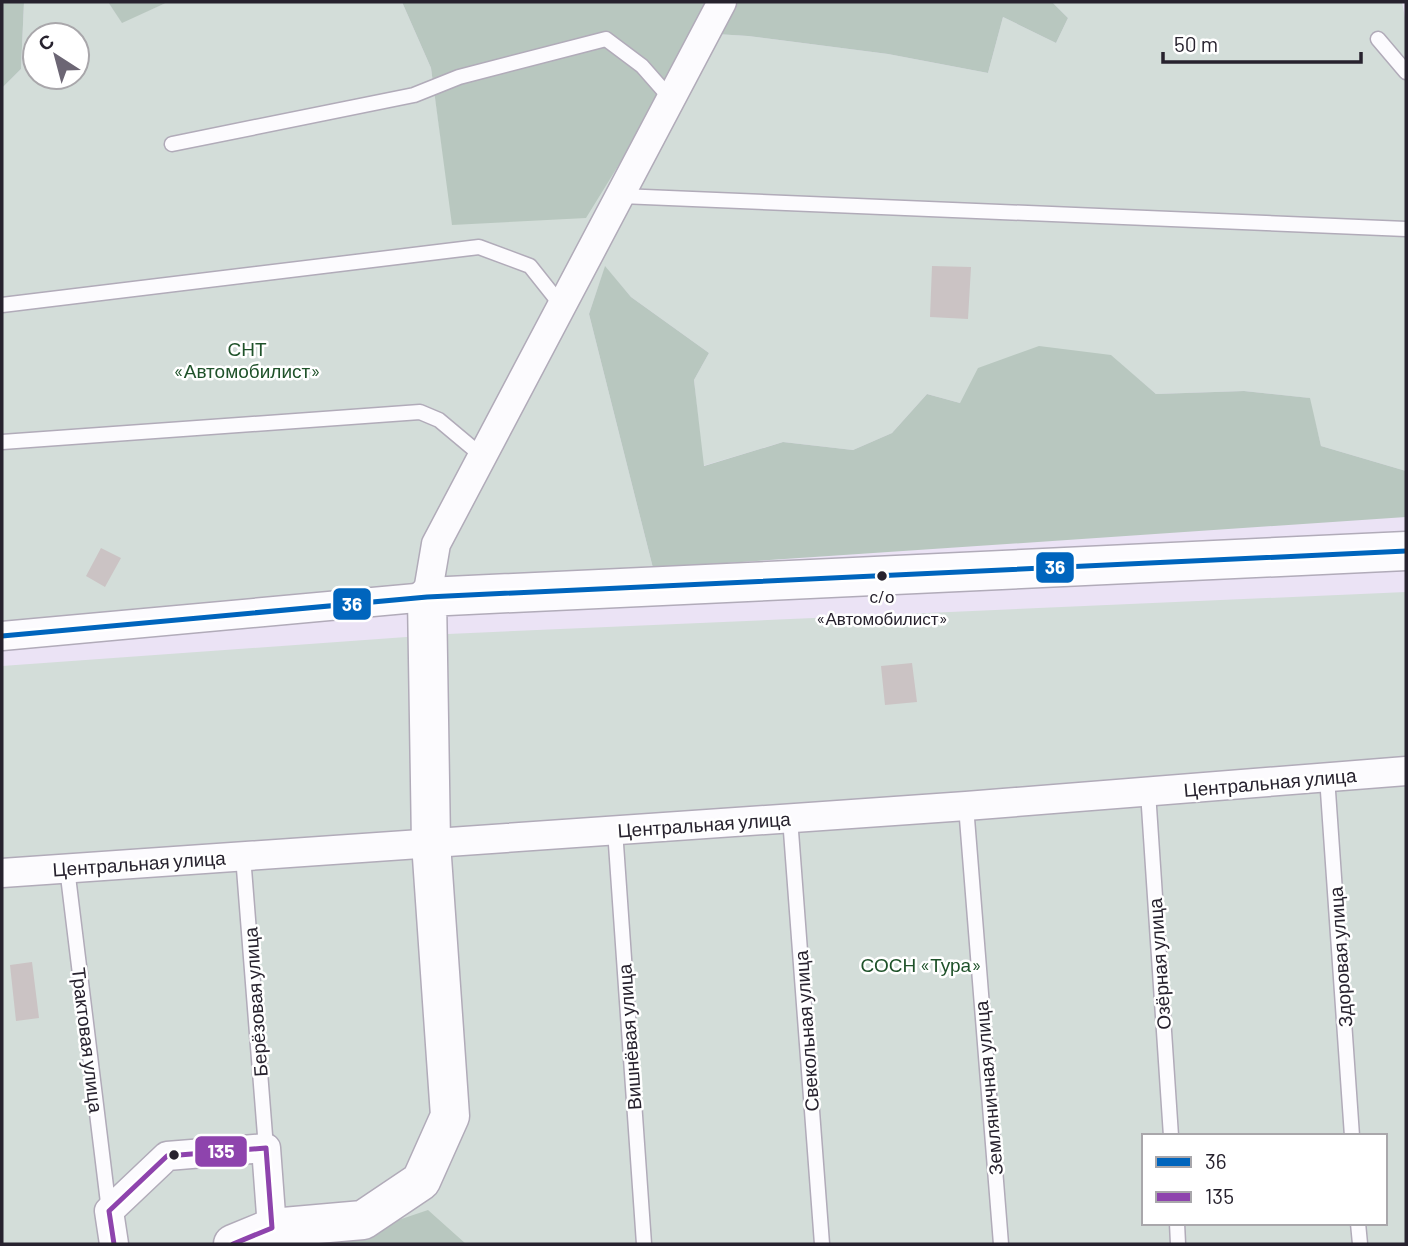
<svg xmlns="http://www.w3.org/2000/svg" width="1408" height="1246" viewBox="0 0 1408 1246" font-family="Barlow,sans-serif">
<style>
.green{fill:#d3ddd9;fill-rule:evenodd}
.forest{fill:#b8c7bf}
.building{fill:#cbc3c4}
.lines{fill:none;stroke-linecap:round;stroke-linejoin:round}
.lane-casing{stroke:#b1abb9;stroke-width:17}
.street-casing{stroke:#b1abb9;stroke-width:31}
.secondary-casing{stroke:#b1abb9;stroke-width:41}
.lane{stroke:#fcfbfe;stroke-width:14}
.street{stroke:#fcfbfe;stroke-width:28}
.secondary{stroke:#fcfbfe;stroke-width:38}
.bus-1-casing{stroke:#fff;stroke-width:10}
.bus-2-casing{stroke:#fff;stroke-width:10}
.bus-1{stroke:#0065bd;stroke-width:5}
.bus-2{stroke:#8e44ad;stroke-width:5}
.bus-dot{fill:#27222e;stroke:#fff;stroke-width:2.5}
.labels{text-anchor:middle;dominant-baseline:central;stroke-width:5;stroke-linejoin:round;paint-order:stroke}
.bus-label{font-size:17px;fill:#27222e;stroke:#fff}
.park-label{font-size:19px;fill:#1f522a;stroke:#fff}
.street-label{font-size:19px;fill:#27222e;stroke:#fff}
.line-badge{stroke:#fff;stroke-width:2.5}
.badge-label{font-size:19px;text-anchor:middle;font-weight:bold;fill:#fff}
</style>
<rect width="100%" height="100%" fill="#ebe3f5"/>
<path class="green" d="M 24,2 L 108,2 L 122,22 L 168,2 L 402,2 L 431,68 L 453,225 L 700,33 L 748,36 L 888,54 L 988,73 L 1003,17 L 1056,43 L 1068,18 L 1052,2 L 1402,2 L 1406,23 L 1406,471 L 1321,446 L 1309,398 L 1244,391 L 1156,394 L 1110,355 L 960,403 L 927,394 L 892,433 L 853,450 L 783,442 L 703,466 L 694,380 L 709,353 L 631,297 L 605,267 L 589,314 L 653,568 L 2,627 L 2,88 L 21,69 ZM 35,35 L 77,35 L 77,77 L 35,77 Z
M 1406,592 L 1406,1244 L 2,1244 L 2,666 L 448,634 ZM 1144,1136 L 1385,1136 L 1385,1223 L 1144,1223 Z"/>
<path class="forest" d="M 2,2 L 24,2 L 21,69 L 2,88 Z
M 108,2 L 168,2 L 122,23 Z
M 402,2 L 1052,2 L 1068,18 L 1056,43 L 1003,17 L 988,73 L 888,54 L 748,36 L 700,33 L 586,218 L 452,225 L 431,68 Z
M 605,266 L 631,297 L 709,353 L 694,380 L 704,466 L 783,442 L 853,450 L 892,433 L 927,394 L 960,403 L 978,368 L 1039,346 L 1111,355 L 1156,394 L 1244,391 L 1310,398 L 1321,446 L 1406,471 L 1406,517 L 653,568 L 589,314 Z
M 428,1210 L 466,1244 L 287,1244 L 360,1233 Z"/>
<path class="building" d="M 932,266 L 971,267 L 968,319 L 930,317 Z
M 101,548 L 121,558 L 105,587 L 86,576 Z
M 912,663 L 917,702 L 885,705 L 881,666 Z
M 32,962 L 39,1018 L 16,1021 L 10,965 Z"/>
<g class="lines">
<defs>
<path id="lane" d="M 1378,39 L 1406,72
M 172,144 L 414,95 L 459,77 L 606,39 L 642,66 L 671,99
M 621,196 L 1406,229
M 2,305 L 479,247 L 530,266 L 561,305
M 2,442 L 420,412 L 439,420 L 482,456
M 1327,777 L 1352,1136
M 1148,792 L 1171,1136
M 966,806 L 1001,1244
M 790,818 L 822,1244
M 615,830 L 644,1244
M 243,856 L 266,1148
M 67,868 L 109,1211
M 1177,1223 L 1178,1244
M 1358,1223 L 1360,1244"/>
<path id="street" d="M 2,636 L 427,597 L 436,544 L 722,2
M 2,873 L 966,806 L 1406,771
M 114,1244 L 109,1211 L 167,1156 L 266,1148 L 272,1228"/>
<path id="secondary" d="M 233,1244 L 272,1228 L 363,1220 L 421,1181 L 450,1116 L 431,843 L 427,597 L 1406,551"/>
</defs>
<use href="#lane" class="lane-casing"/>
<use href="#street" class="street-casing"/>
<use href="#secondary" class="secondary-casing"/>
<use href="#lane" class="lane"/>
<use href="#street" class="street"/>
<use href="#secondary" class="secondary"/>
<defs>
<path id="bus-1" d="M 2,636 L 427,597 L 1406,551"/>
<path id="bus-2" d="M 114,1244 L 109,1211 L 167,1156 L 266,1148 L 272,1228 L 233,1244"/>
</defs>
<use href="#bus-1" class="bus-1-casing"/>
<use href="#bus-2" class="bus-2-casing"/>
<use href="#bus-1" class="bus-1"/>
<use href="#bus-2" class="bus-2"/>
</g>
<g class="bus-dot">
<circle cx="882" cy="576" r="6"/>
<circle cx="174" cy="1155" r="6"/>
</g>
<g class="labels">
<g class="bus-label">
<text x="882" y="596">с/о<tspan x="882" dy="22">«Автомобилист»</tspan></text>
</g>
<g class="park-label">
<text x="247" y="348">СНТ<tspan x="247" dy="22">«Автомобилист»</tspan></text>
<text x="921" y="964">СОСН «Тура»</text>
</g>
<g class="street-label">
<text transform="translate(1270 782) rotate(-5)">Центральная улица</text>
<text transform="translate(704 824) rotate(-4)">Центральная улица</text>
<text transform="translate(139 863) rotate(-4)">Центральная улица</text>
<text transform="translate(1340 957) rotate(-94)">Здоровая улица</text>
<text transform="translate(1159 964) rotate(-94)">Озёрная улица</text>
<text transform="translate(255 1002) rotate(-94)">Берёзовая улица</text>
<text transform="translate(806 1031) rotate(-94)">Свекольная улица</text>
<text transform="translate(629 1037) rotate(-94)">Вишнёвая улица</text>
<text transform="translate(88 1040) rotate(83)">Трактовая улица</text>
<text transform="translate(988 1088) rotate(-95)">Земляничная улица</text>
</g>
</g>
<g class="line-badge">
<rect x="1035" y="551" width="40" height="33" rx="7" fill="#0065bd"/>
<rect x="332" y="587" width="40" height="34" rx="7" fill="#0065bd"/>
<rect x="194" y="1135" width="54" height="33" rx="7" fill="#8e44ad"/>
</g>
<g class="badge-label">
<text x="1055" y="574">36</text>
<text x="352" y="611">36</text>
<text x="221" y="1158">135</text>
</g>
<rect width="1408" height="1246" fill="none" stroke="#27222e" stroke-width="7"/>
<rect x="1142" y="1134" width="245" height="91" fill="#ffffff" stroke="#a9a7ab" stroke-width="2"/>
<rect x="1156" y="1157" width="35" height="10" fill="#0065bd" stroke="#a9a7ab" stroke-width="2"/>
<text x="1205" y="1169" font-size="21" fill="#27222e">36</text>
<rect x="1156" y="1192" width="35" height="10" fill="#8e44ad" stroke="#a9a7ab" stroke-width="2"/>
<text x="1205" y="1204" font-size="21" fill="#27222e">135</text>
<g transform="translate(56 56) rotate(324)"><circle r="33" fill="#ffffff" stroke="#a9a7ab" stroke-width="2"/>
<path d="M0-5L12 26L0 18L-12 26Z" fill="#6c6674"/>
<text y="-10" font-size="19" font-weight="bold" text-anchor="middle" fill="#27222e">С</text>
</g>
<path d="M1163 52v10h198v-10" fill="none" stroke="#27222e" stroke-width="3.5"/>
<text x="1174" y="52" font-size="21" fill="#27222e" stroke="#ffffff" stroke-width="5" paint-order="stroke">50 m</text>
</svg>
